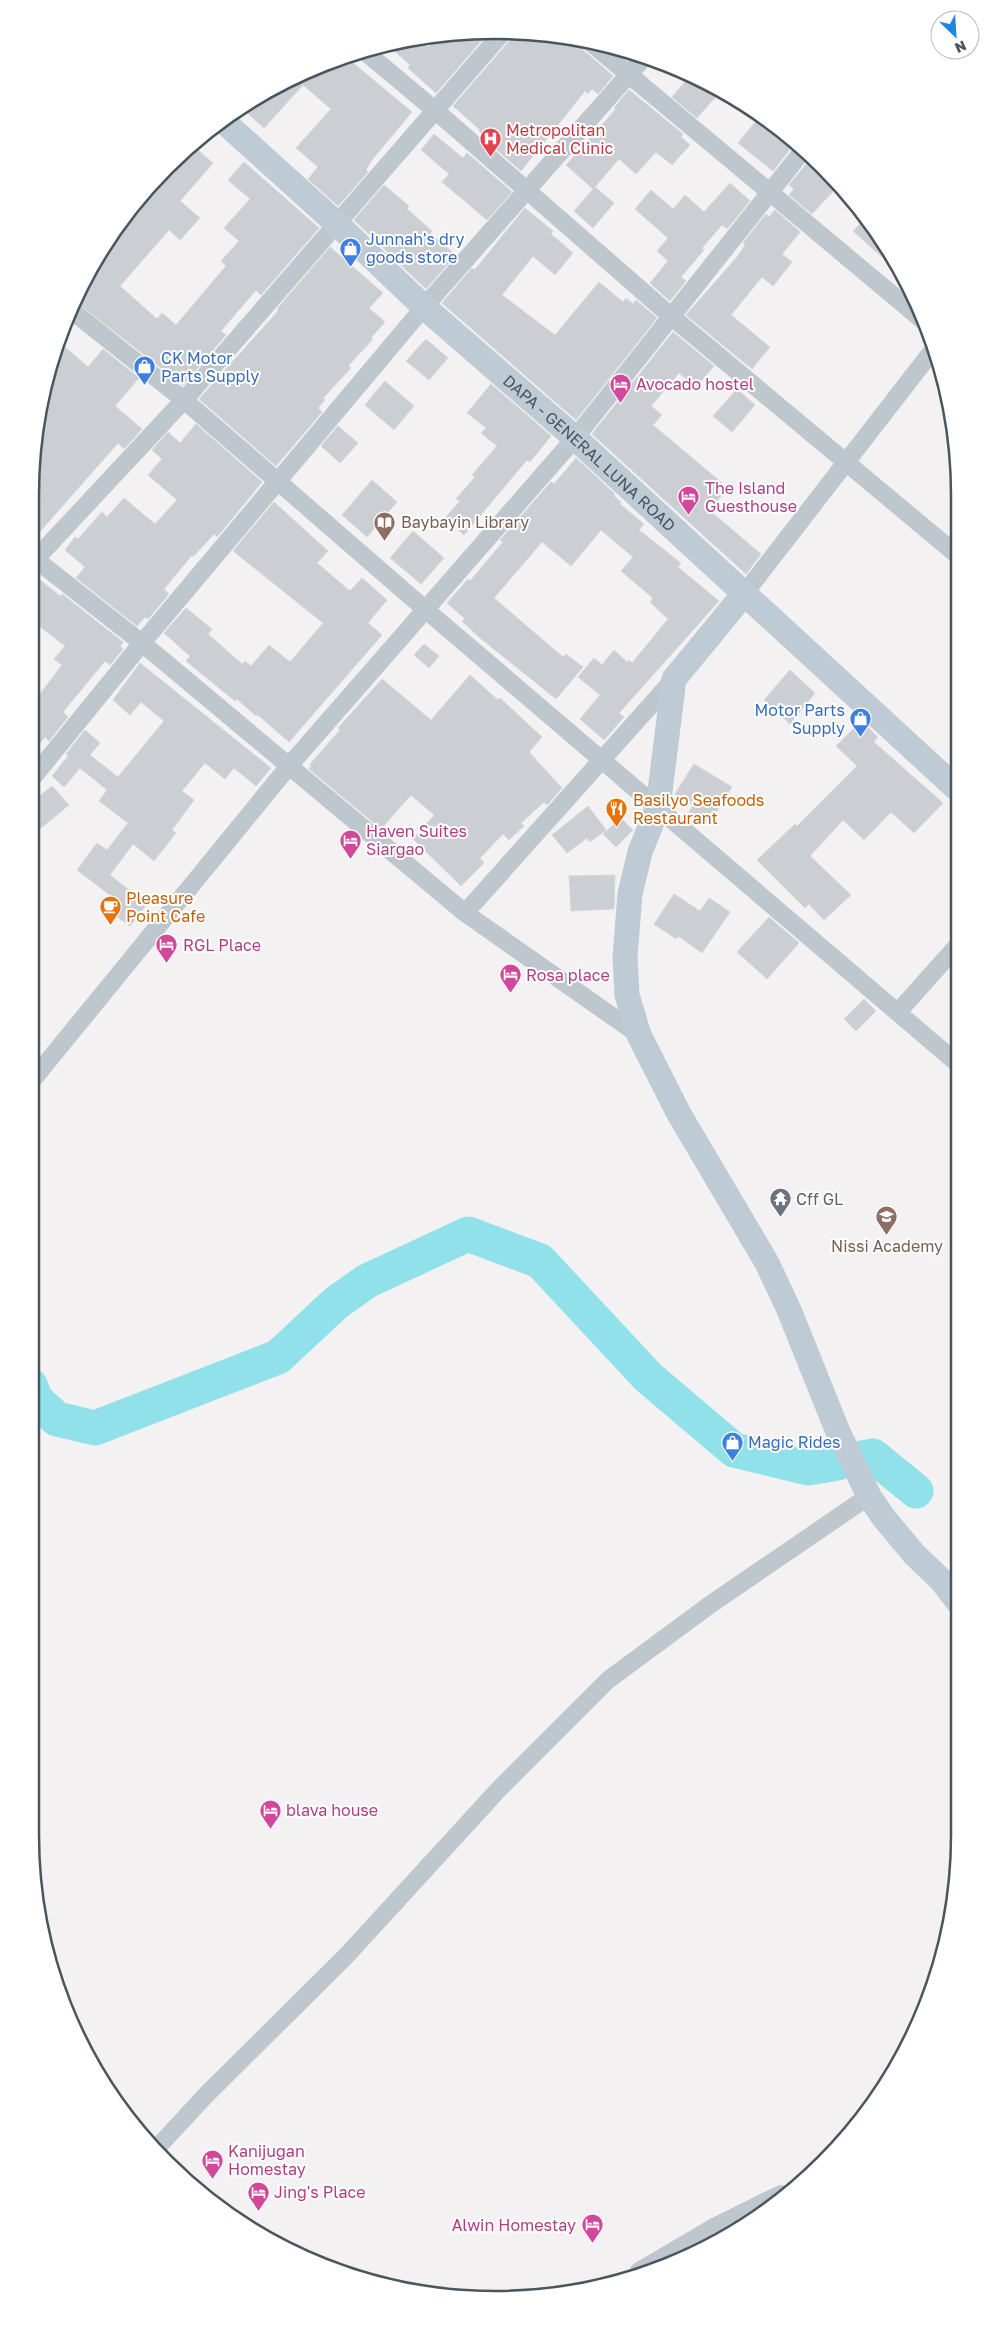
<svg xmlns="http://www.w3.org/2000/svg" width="990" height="2330" viewBox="0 0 990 2330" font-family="'Golos Text',sans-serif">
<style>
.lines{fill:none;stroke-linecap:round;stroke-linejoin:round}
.river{stroke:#90e1ea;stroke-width:35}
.building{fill:#cbcfd3;stroke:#d5d8dc}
.street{stroke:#bdc7cd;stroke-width:18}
.secondary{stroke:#bfcbd4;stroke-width:25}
.labels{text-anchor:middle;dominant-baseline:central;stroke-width:4;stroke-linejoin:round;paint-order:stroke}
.health-label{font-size:16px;fill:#be3a42;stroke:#fff;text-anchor:start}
.shop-label{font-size:16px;fill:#366cbe;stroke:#fff;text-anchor:start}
.hotel-label{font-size:16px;fill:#b23c85;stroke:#fff;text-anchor:start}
.street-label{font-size:16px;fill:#49565e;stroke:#fff}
.education-label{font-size:16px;fill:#785e54;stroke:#fff;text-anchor:start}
.food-label{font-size:16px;fill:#c56008;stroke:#fff;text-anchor:start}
.worship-label{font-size:16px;fill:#5b616d;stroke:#fff;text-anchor:start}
.rim{fill:none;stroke:#49565e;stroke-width:2.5}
</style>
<rect width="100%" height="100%" fill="#f3f1f1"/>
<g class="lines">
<path class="river" d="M 30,1385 L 36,1400 L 57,1419 L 95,1428 L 278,1357 L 336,1303 L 367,1281 L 468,1234 L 540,1261 L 648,1377 L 734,1450 L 808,1468 L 838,1463
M 858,1459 L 873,1456 L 916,1491"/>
</g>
<path class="building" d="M 465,31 L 489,32 L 436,93 L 408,68 L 410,65 L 387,44 L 419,39 L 428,47 L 437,36 Z
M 513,33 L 556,34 L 580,40 L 583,50 L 613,76 L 598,94 L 592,89 L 588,94 L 585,91 L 521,171 L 481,136 L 483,134 L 479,131 L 480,130 L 453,106 L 511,39 Z
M 346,57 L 412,112 L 371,161 L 366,170 L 368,172 L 338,206 L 308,179 L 318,167 L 296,148 L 331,109 L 303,85 L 264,128 L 245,111 L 246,110 L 243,107 L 290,78 Z
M 689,77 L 720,92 L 697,118 L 672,97 Z
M 629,90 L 683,134 L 681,137 L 690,145 L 672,165 L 656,152 L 636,174 L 619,159 L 595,187 L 614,203 L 593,228 L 574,211 L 593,189 L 566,165 L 616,109 L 614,108 Z
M 761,115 L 793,145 L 773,171 L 738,143 Z
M 434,134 L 463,158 L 467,153 L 512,192 L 487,220 L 442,182 L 449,174 L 421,150 Z
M 192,145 L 213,163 L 180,201 L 200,218 L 180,240 L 169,230 L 120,286 L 157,319 L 162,313 L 176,325 L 226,266 L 221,261 L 239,241 L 224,228 L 250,199 L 228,180 L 244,162 L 319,228 L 261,295 L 256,290 L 221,331 L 226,335 L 183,385 L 75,301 L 92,262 L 146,188 Z
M 807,163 L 812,167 L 814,165 L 837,187 L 812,214 L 789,195 L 794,189 L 789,185 Z
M 730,183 L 750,201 L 727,229 L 722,225 L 702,248 L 704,250 L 681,277 L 686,281 L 670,301 L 650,283 L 668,261 L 657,251 L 668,238 L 635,209 L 651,190 L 673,209 L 685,195 L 704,212 Z
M 384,185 L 409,206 L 407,209 L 432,231 L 430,233 L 456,255 L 426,289 L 354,220 Z
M 525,208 L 553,231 L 551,234 L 573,253 L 555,275 L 533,256 L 502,295 L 555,335 L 599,282 L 623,302 L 626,298 L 633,304 L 636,300 L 657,318 L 576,420 L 442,303 L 472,268 L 474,270 L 477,267 Z
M 775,210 L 800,232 L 782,254 L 792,262 L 773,286 L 762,277 L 731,315 L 770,347 L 752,369 L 686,315 L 737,257 L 745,245 L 743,243 L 766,214 L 769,217 Z
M 867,217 L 894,264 L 892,266 L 853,231 Z
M 330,247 L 383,293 L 369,308 L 385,322 L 371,338 L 373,339 L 348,366 L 351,368 L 323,398 L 325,400 L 318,408 L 322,412 L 276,466 L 199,399 L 279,310 L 277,309 Z
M 673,332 L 714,366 L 696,387 L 679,373 L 651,406 L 662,415 L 653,425 L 728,488 L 709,510 L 761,554 L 746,574 L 592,434 Z
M 426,339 L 448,358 L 429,380 L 406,361 Z
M 57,340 L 88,367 L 103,349 L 139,378 L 115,406 L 142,429 L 124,449 L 118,443 L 30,543 L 30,495 Z
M 385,381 L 414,406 L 394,430 L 365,405 Z
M 491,384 L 551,436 L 530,462 L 527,460 L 464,535 L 445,518 L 460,501 L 456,499 L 475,477 L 472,475 L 497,446 L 481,433 L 486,428 L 467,413 Z
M 737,389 L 755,405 L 732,432 L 713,416 Z
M 196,424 L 262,482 L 217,537 L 214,534 L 193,557 L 192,555 L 164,589 L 169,594 L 148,619 L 145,617 L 137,626 L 76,578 L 85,567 L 65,550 L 75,537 L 78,539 L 102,512 L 107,517 L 124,498 L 155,524 L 177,500 L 148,475 L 162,459 L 152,450 L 168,432 L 180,443 Z
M 338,426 L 358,443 L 340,463 L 321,446 Z
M 576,458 L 615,494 L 614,496 L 621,502 L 620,504 L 644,524 L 639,530 L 681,563 L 678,567 L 719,601 L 619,713 L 624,717 L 604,740 L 580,719 L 600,695 L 578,677 L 594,658 L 602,665 L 614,650 L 627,662 L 629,660 L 632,663 L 668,619 L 650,602 L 653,598 L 621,571 L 633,557 L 601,530 L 571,566 L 542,542 L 494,598 L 563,657 L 566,654 L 583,667 L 556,699 L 480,638 L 462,621 L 465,619 L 447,603 L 468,579 L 470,581 L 503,542 L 500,540 L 551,482 L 554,484 Z
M 372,480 L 397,502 L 367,537 L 342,515 Z
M 274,502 L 328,551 L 317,563 L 350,591 L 362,578 L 387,600 L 368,623 L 382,635 L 289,742 L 258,715 L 256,716 L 237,699 L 235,701 L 186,661 L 190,656 L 164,633 L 186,608 L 212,629 L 208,634 L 242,664 L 245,661 L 251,666 L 269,645 L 290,662 L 323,623 L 233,551 Z
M 413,531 L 444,558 L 421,584 L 390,558 Z
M 30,575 L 34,575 L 60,596 L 62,594 L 123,642 L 120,646 L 123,649 L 110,665 L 105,661 L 63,712 L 68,717 L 49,741 L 45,737 L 30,756 L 30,707 L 62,665 L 54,659 L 65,646 L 30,619 Z
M 424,644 L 439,656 L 429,668 L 414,655 Z
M 140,663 L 271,768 L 256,786 L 234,768 L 225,779 L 205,763 L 182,791 L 194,800 L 172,830 L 176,833 L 154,861 L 133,844 L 110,875 L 147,904 L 130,926 L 103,906 L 111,896 L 77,870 L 97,843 L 107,850 L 128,823 L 99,801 L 107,790 L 80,768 L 64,787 L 52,776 L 68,756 L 66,754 L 85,730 L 100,743 L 90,755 L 118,777 L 164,721 L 141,702 L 130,715 L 113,700 Z
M 790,670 L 815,693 L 790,724 L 764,700 Z
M 470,675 L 498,700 L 500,698 L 542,737 L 529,752 L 562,788 L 547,805 L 544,802 L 521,823 L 524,826 L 509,840 L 503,834 L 480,858 L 484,863 L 461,886 L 413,839 L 434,815 L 411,795 L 381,829 L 309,769 L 311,766 L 310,764 L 340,730 L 338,728 L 382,679 L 431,720 Z
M 861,721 L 878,737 L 874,742 L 943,803 L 914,833 L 891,812 L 864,840 L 843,820 L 810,856 L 851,895 L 824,920 L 809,904 L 805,908 L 757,860 L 795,824 L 797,826 L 857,766 L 836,746 Z
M 694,764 L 732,787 L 709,824 L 689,812 L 693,805 L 675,794 Z
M 52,786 L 69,805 L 30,837 L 30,804 Z
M 588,806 L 606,830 L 590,842 L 587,838 L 567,853 L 552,835 Z
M 621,818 L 633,830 L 616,847 L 603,834 Z
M 615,875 L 614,909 L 571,911 L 569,876 Z
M 674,894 L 700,911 L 709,898 L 730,912 L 702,953 L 678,936 L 676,939 L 654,924 Z
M 769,917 L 799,943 L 767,979 L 737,952 Z
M 864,999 L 876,1011 L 856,1031 L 844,1019 Z"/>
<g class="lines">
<path class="street" d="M 590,42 L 926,323
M 363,50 L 436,111 L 672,317 L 956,554
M 71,310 L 184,400 L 426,610 L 958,1064
M 30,555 L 142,643 L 424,307 L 646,55
M 30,565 L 184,400 L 503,32
M 744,594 L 933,350
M 30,781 L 142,643 L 465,913 L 639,1035
M 465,913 L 674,679
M 898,1012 L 957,946
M 30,1083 L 289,766 L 575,438 L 801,153
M 155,2150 L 206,2095 L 347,1955 L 499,1789 L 608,1680 L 711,1604 L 869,1496
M 639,2271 L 716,2226 L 781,2194"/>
<g class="secondary">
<path id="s1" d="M 222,120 L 337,224 L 424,307 L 575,438 L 957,789"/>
<path d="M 744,594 L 674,679 L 658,807 L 640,852 L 630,894 L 625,957 L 627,995 L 639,1035 L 679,1114 L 767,1263 L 789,1310 L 838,1432 L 869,1496 L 884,1518 L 914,1554 L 941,1580 L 959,1603"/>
</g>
</g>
<defs>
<symbol id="hospital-pin" viewBox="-11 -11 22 30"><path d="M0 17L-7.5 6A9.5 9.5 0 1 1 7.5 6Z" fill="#e0444e" stroke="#fff"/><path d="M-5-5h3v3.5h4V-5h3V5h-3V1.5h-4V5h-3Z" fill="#fff"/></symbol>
<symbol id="shop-pin" viewBox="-11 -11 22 30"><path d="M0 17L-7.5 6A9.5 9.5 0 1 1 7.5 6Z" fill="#3f7fe0" stroke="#fff"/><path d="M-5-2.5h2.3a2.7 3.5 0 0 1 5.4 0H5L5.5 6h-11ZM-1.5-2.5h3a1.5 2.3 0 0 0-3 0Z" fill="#fff"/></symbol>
<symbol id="hotel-pin" viewBox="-11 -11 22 30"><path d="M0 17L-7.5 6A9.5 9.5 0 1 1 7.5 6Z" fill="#d1479c" stroke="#fff"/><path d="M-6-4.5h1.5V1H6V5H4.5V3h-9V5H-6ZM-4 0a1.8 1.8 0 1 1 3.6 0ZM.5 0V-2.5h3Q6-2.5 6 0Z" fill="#fff"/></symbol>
<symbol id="library-pin" viewBox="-11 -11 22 30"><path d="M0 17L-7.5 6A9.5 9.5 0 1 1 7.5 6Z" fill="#8d6e63" stroke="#fff"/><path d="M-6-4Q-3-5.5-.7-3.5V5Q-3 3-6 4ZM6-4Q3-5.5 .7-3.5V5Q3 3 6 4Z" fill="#fff"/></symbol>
<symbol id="restaurant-pin" viewBox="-11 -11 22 30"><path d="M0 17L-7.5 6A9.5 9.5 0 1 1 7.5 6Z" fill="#e8710a" stroke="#fff"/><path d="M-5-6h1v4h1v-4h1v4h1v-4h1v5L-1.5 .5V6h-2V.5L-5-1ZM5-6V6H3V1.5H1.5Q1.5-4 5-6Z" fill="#fff"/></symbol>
<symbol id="cafe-pin" viewBox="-11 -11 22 30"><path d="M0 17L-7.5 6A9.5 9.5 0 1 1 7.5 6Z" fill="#e8710a" stroke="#fff"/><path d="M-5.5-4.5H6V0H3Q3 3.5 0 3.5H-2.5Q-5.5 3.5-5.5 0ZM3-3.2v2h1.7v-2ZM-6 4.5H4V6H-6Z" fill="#fff"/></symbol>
<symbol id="temple-pin" viewBox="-11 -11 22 30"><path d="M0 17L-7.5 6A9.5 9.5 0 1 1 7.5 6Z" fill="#6b7280" stroke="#fff"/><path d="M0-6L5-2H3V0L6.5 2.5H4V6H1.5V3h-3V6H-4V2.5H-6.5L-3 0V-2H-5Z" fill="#fff"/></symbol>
<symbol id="school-pin" viewBox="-11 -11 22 30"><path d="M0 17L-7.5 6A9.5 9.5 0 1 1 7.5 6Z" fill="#8d6e63" stroke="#fff"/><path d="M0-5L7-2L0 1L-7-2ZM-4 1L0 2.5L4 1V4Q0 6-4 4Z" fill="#fff"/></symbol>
</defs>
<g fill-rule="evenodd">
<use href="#hospital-pin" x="478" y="126" width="25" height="34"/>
<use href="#shop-pin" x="338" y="236" width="25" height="34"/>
<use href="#shop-pin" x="132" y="354" width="25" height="34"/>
<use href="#hotel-pin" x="608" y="372" width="25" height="34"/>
<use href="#hotel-pin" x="676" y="484" width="25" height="34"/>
<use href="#library-pin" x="372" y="510" width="25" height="34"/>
<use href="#shop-pin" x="848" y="706" width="25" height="34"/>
<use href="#restaurant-pin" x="604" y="796" width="25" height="34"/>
<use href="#hotel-pin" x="338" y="828" width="25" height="34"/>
<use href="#cafe-pin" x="98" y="894" width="25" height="34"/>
<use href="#hotel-pin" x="154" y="932" width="25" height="34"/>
<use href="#hotel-pin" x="498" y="962" width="25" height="34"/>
<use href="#temple-pin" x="768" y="1186" width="25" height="34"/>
<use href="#school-pin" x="874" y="1204" width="25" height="34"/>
<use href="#shop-pin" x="720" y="1430" width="25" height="34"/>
<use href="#hotel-pin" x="258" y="1798" width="25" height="34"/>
<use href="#hotel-pin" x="200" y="2148" width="25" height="34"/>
<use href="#hotel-pin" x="246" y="2180" width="25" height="34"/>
<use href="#hotel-pin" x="580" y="2212" width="25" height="34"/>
</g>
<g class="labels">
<g class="health-label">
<text x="506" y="130">Metropolitan<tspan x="506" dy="18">Medical Clinic</tspan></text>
</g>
<g class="shop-label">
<text x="366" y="239">Junnah's dry<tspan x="366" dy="18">goods store</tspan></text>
<text x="161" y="358">CK Motor<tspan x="161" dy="18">Parts Supply</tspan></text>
<text x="845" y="710" text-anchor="end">Motor Parts<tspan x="845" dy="18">Supply</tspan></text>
<text x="748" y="1442">Magic Rides</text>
</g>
<g class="hotel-label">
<text x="636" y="384">Avocado hostel</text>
<text x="705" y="488">The Island<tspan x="705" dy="18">Guesthouse</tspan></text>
<text x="366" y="831">Haven Suites<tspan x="366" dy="18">Siargao</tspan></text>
<text x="183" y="945">RGL Place</text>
<text x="526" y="975">Rosa place</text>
<text x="286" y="1810">blava house</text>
<text x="228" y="2151">Kanijugan<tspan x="228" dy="18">Homestay</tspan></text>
<text x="274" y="2192">Jing's Place</text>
<text x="576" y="2225" text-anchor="end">Alwin Homestay</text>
</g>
<g class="street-label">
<text stroke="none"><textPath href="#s1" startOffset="496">DAPA - GENERAL LUNA ROAD</textPath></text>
</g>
<g class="education-label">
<text x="401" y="522">Baybayin Library</text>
<text x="887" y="1246" text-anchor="middle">Nissi Academy</text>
</g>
<g class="food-label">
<text x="633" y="800">Basilyo Seafoods<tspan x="633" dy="18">Restaurant</tspan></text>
<text x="126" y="898">Pleasure<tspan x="126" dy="18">Point Cafe</tspan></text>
</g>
<g class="worship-label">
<text x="796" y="1199">Cff GL</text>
</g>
</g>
<path d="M0 0H990V2330H0ZM495 39H495A456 456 0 0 1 951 495V1835A456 456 0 0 1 495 2291H495A456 456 0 0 1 39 1835V495A456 456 0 0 1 495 39Z" fill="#fff" fill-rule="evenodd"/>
<path class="rim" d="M495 39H495A456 456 0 0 1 951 495V1835A456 456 0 0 1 495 2291H495A456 456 0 0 1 39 1835V495A456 456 0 0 1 495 39Z"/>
<g transform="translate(955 35) rotate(155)"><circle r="24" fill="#ffffff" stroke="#b6bbbf"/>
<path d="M0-4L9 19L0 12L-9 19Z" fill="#1e87e0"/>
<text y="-8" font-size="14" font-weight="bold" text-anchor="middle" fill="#49565e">N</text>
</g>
</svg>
